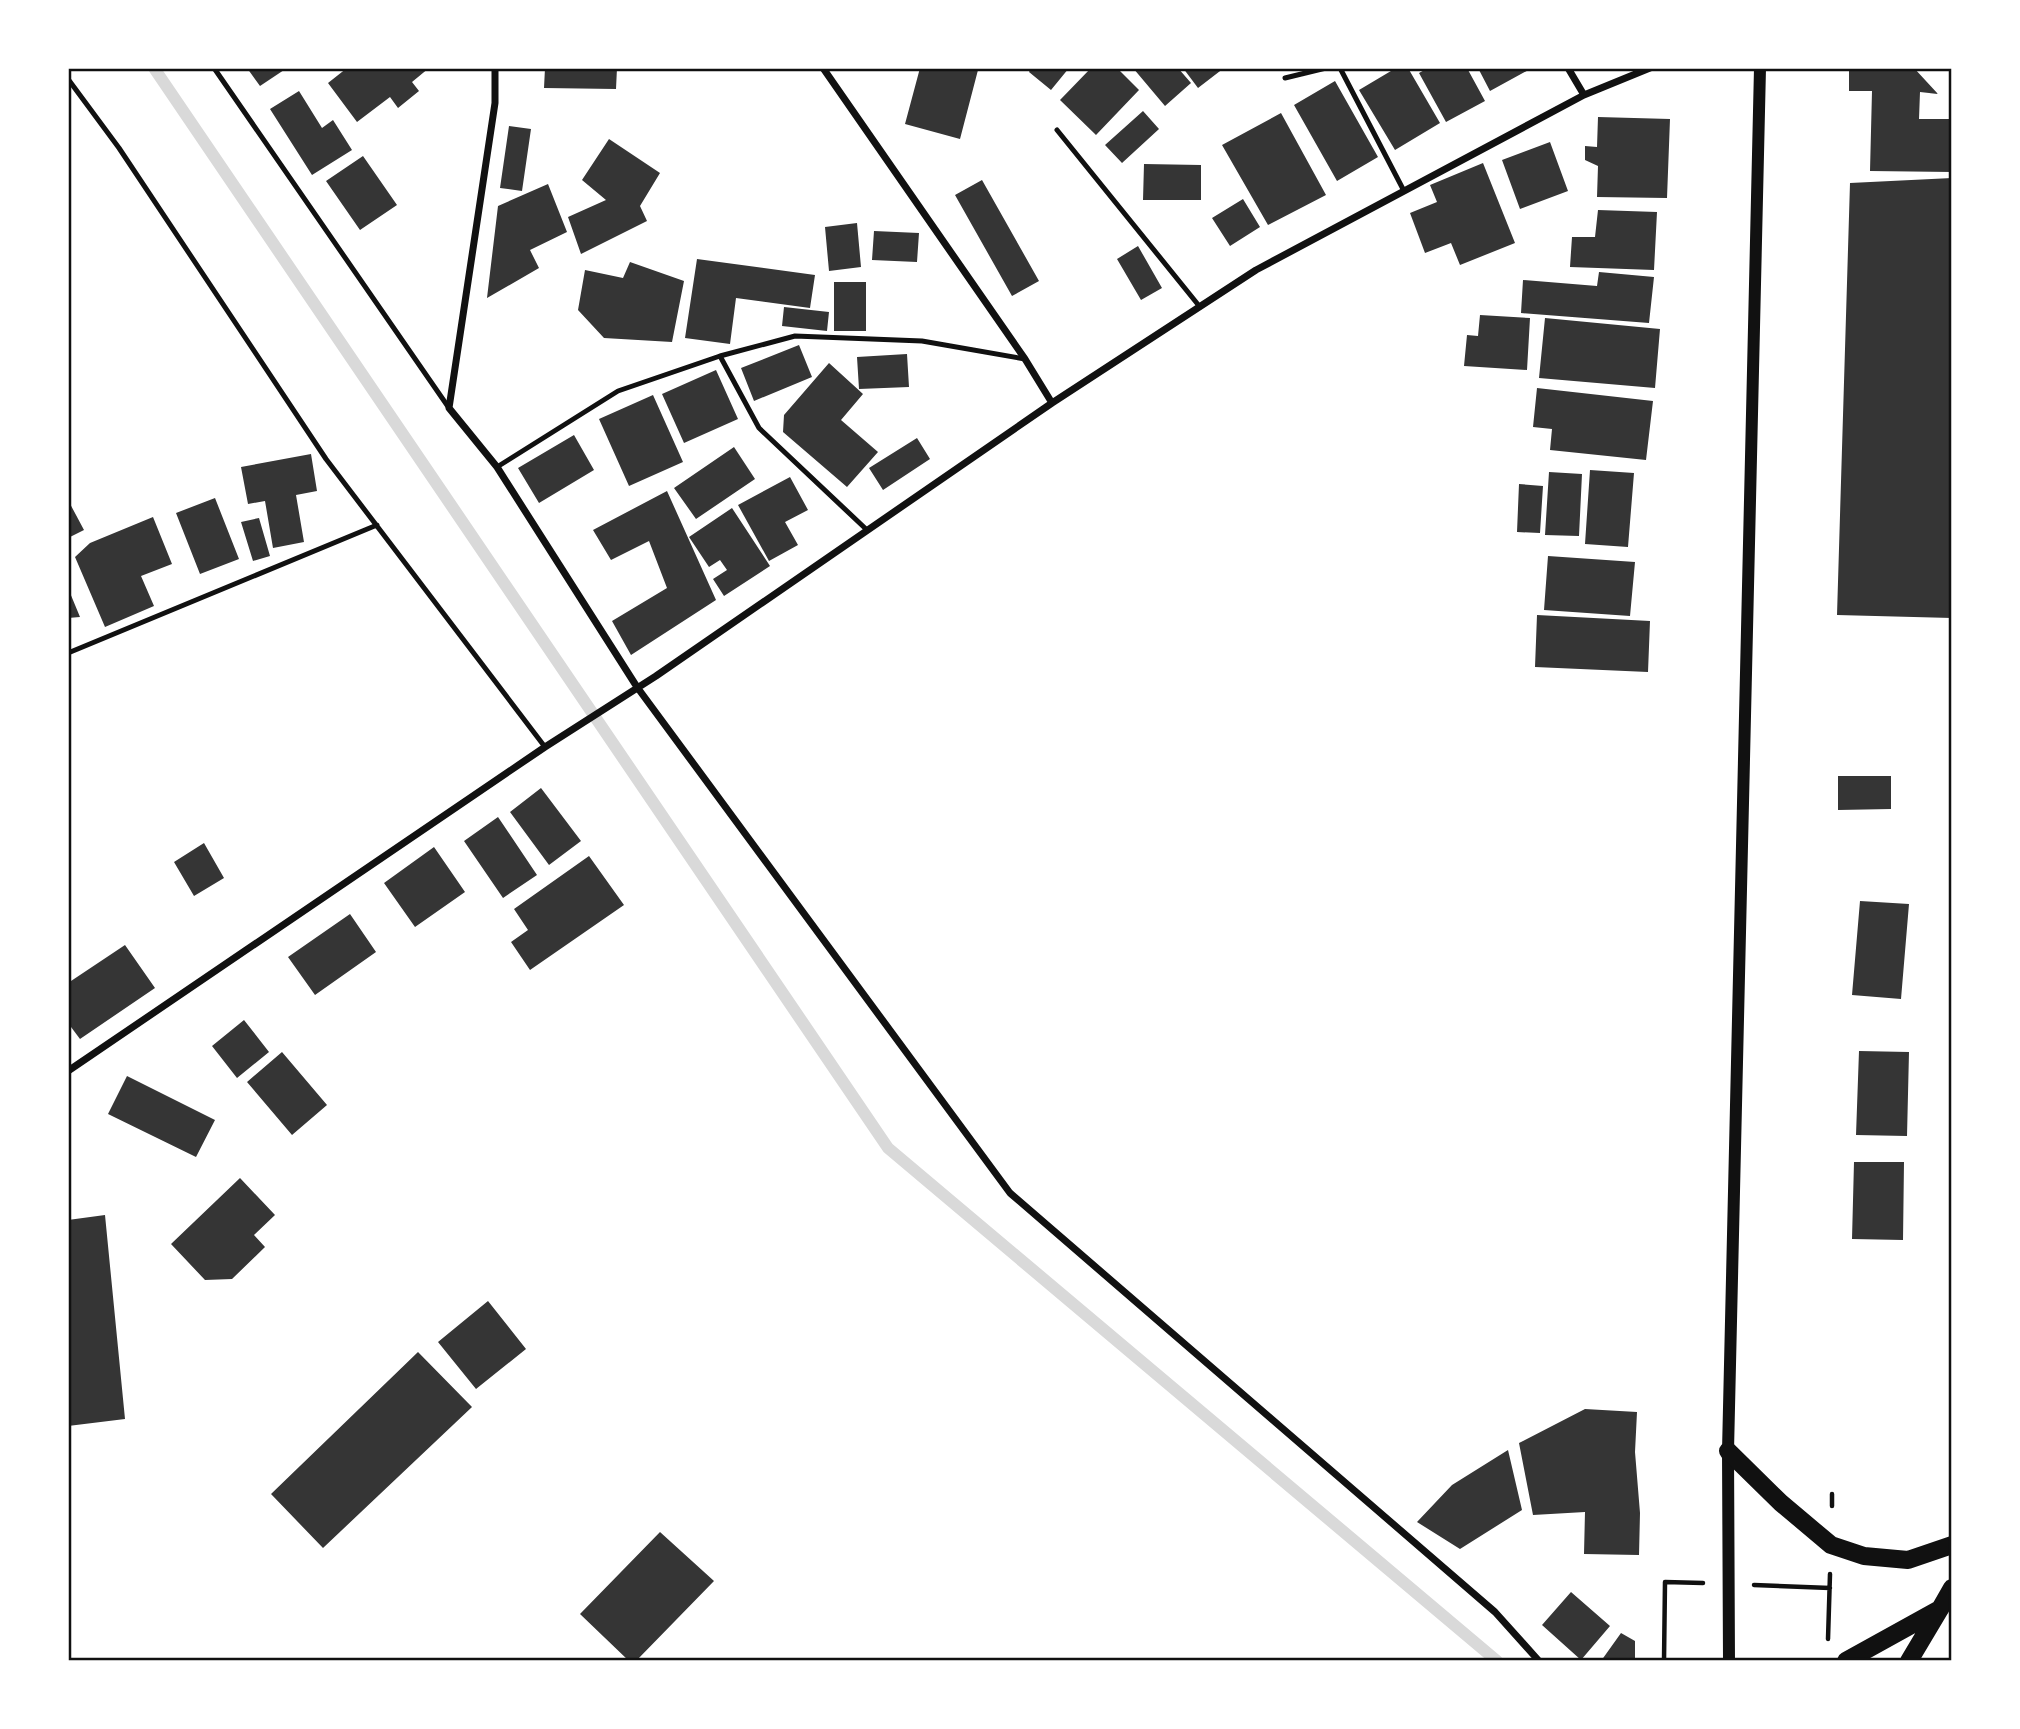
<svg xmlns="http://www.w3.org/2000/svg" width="2020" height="1729" viewBox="0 0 2020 1729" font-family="'PT Sans Narrow',sans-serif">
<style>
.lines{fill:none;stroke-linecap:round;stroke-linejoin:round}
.stream{stroke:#d9d9d9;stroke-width:12}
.building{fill:#353535}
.path{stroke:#111;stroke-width:4.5}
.service{stroke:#111;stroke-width:5}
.minor{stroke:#111;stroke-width:7}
.tertiary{stroke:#111;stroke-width:12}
.primary{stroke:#111;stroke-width:18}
.neatline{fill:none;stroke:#111;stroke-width:2.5}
</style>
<rect width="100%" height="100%" fill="#fff"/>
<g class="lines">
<path class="stream" d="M 154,68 L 888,1148 L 1497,1661"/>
</g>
<path class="building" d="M 247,68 L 287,68 L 260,86 Z
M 347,68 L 429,68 L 412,82 L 419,91 L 398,108 L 390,97 L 357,122 L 328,83 Z
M 545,68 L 617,68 L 616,89 L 544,88 Z
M 920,68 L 971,68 L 978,70 L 960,139 L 905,124 Z
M 1031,68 L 1069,68 L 1051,90 L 1029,72 Z
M 1091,68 L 1117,68 L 1139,90 L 1096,135 L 1060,100 Z
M 1133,68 L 1178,68 L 1191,83 L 1165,106 Z
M 1183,68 L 1224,68 L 1198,88 Z
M 1396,68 L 1408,68 L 1440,123 L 1395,150 L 1359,90 Z
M 1428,68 L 1467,68 L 1485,101 L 1446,122 L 1419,73 Z
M 1478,68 L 1532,68 L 1490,91 Z
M 1849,68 L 1914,68 L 1938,94 L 1920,92 L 1919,119 L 1952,119 L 1952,172 L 1870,171 L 1872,91 L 1849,91 Z
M 1335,81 L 1378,157 L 1337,181 L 1294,105 Z
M 299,91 L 322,128 L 333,120 L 352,150 L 312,175 L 270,109 Z
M 1143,111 L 1159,129 L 1122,163 L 1105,145 Z
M 1281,113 L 1326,195 L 1268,225 L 1222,145 Z
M 1598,117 L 1670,119 L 1667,198 L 1597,197 L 1598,166 L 1585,160 L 1585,146 L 1597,147 Z
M 509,126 L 531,129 L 522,191 L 500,188 Z
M 609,139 L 660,173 L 640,206 L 647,221 L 581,254 L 568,217 L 606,200 L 582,180 Z
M 1550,142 L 1568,191 L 1520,209 L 1502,160 Z
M 363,156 L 397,205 L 360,230 L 326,181 Z
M 1483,163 L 1515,243 L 1460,265 L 1451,243 L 1425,253 L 1410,213 L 1437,202 L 1430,185 Z
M 1144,164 L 1201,165 L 1201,200 L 1143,200 Z
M 1952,178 L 1952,618 L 1837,615 L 1850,183 Z
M 982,180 L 1039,281 L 1012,296 L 955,195 Z
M 548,184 L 567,232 L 530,250 L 539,268 L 487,298 L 498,206 Z
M 1243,199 L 1260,227 L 1230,246 L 1212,218 Z
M 1598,210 L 1657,212 L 1654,270 L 1570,267 L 1572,237 L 1595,237 Z
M 857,223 L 861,267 L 829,271 L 825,227 Z
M 874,231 L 919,233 L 917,262 L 872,260 Z
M 1138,246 L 1162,288 L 1141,300 L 1117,259 Z
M 697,259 L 815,275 L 810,308 L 736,298 L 730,344 L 685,338 Z
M 630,262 L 684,281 L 672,342 L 604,338 L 578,310 L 585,270 L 623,278 Z
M 1599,272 L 1654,277 L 1649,323 L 1521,313 L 1523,280 L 1597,286 Z
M 834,282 L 866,282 L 866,331 L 834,331 Z
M 784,307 L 829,312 L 827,331 L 782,326 Z
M 1480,315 L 1530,318 L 1527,370 L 1464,366 L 1467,335 L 1478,336 Z
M 1545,318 L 1660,329 L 1655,388 L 1539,378 Z
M 799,345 L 812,377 L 754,401 L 741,368 Z
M 907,354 L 909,387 L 859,389 L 857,357 Z
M 829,363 L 863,394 L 841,420 L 878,452 L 847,487 L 783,432 L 784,415 Z
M 716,370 L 738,419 L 684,443 L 662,394 Z
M 1537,388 L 1653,401 L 1646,460 L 1550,450 L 1552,429 L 1533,427 Z
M 653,395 L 683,462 L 629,486 L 599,419 Z
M 574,435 L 594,470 L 539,503 L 518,468 Z
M 917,438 L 930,459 L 883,490 L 869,468 Z
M 734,447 L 755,479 L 696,519 L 674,488 Z
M 311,454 L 317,491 L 296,495 L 304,542 L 273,548 L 265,501 L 248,504 L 241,467 Z
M 1590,470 L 1634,473 L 1628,547 L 1585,544 Z
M 1549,472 L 1582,474 L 1579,536 L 1545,535 Z
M 790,477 L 808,510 L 785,522 L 798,545 L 769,561 L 738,505 Z
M 1519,484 L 1543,486 L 1540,533 L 1517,532 Z
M 667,491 L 716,600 L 631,655 L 612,621 L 667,588 L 649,541 L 611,560 L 593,530 Z
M 215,498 L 239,559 L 200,574 L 176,513 Z
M 68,500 L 84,530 L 68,538 Z
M 732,508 L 770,566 L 724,596 L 713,579 L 727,570 L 720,560 L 709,567 L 689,537 Z
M 153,517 L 172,564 L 141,576 L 154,606 L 105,627 L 75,557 L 90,543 Z
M 259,518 L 270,556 L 253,561 L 241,522 Z
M 1548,556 L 1635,562 L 1630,616 L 1544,610 Z
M 68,588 L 80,617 L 68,618 Z
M 1537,615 L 1650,621 L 1648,672 L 1535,667 Z
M 1838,776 L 1891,776 L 1891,809 L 1838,810 Z
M 541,788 L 581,841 L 549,865 L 510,812 Z
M 498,817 L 537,875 L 503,898 L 464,841 Z
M 204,843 L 224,878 L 194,896 L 174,862 Z
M 434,847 L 465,892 L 415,927 L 384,883 Z
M 589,856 L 624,905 L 530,970 L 511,942 L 528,930 L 514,909 Z
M 1860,901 L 1909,904 L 1901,999 L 1852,995 Z
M 350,914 L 376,952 L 315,995 L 288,957 Z
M 125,945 L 155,988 L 80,1039 L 68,1023 L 68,983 Z
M 244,1020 L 269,1052 L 237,1078 L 212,1046 Z
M 1859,1051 L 1909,1052 L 1907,1136 L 1856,1135 Z
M 282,1052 L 327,1105 L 292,1135 L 247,1082 Z
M 127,1076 L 215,1120 L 196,1157 L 108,1114 Z
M 1854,1162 L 1904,1162 L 1903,1240 L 1852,1239 Z
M 240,1178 L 275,1215 L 254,1235 L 265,1247 L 232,1279 L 205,1280 L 171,1244 Z
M 105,1215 L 125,1419 L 68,1426 L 68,1220 Z
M 488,1301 L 526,1349 L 476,1389 L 438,1342 Z
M 418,1352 L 472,1407 L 323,1548 L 271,1494 Z
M 1585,1409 L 1637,1412 L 1635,1452 L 1640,1513 L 1639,1555 L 1584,1554 L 1585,1512 L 1533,1515 L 1519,1443 Z
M 1508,1450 L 1522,1510 L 1460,1549 L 1417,1522 L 1452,1485 Z
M 660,1532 L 714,1581 L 636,1661 L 629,1661 L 580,1614 Z
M 1571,1592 L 1610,1626 L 1581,1660 L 1542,1625 Z
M 1621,1633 L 1635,1641 L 1635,1661 L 1601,1661 Z"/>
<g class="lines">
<path class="path" d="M 1832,1506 L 1832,1494
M 1754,1585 L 1830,1588
M 1828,1639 L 1830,1574
M 1664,1661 L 1665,1582 L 1703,1583"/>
<path class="service" d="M 214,68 L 449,408
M 1340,68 L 1404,191
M 1285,78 L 1326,68
M 68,79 L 119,148 L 326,459 L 545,747
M 1057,130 L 1200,307
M 720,356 L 759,428 L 867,530
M 497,467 L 618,391 L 720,356 L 795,336 L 922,341 L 1025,359
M 68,653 L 377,525"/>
<path class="minor" d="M 495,68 L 495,103 L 449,408 L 497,467 L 637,687 L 1010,1193 L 1495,1612 L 1539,1661
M 823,68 L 1025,359 L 1052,403
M 1568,68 L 1584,95
M 68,1071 L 545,747 L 656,676 L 1052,403 L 1256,270 L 1584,95 L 1650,68"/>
<path class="tertiary" d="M 1729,1661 L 1728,1451 L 1760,68"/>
<path class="primary" d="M 1728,1451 L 1781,1503 L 1831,1545 L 1864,1556 L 1908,1560 L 1952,1545
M 1846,1661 L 1940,1609 L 1952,1588
M 1909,1661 L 1940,1609"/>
</g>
<rect width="2020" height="1729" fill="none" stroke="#ffffff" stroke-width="140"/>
<rect x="70" y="70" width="1880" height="1589" class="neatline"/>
</svg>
